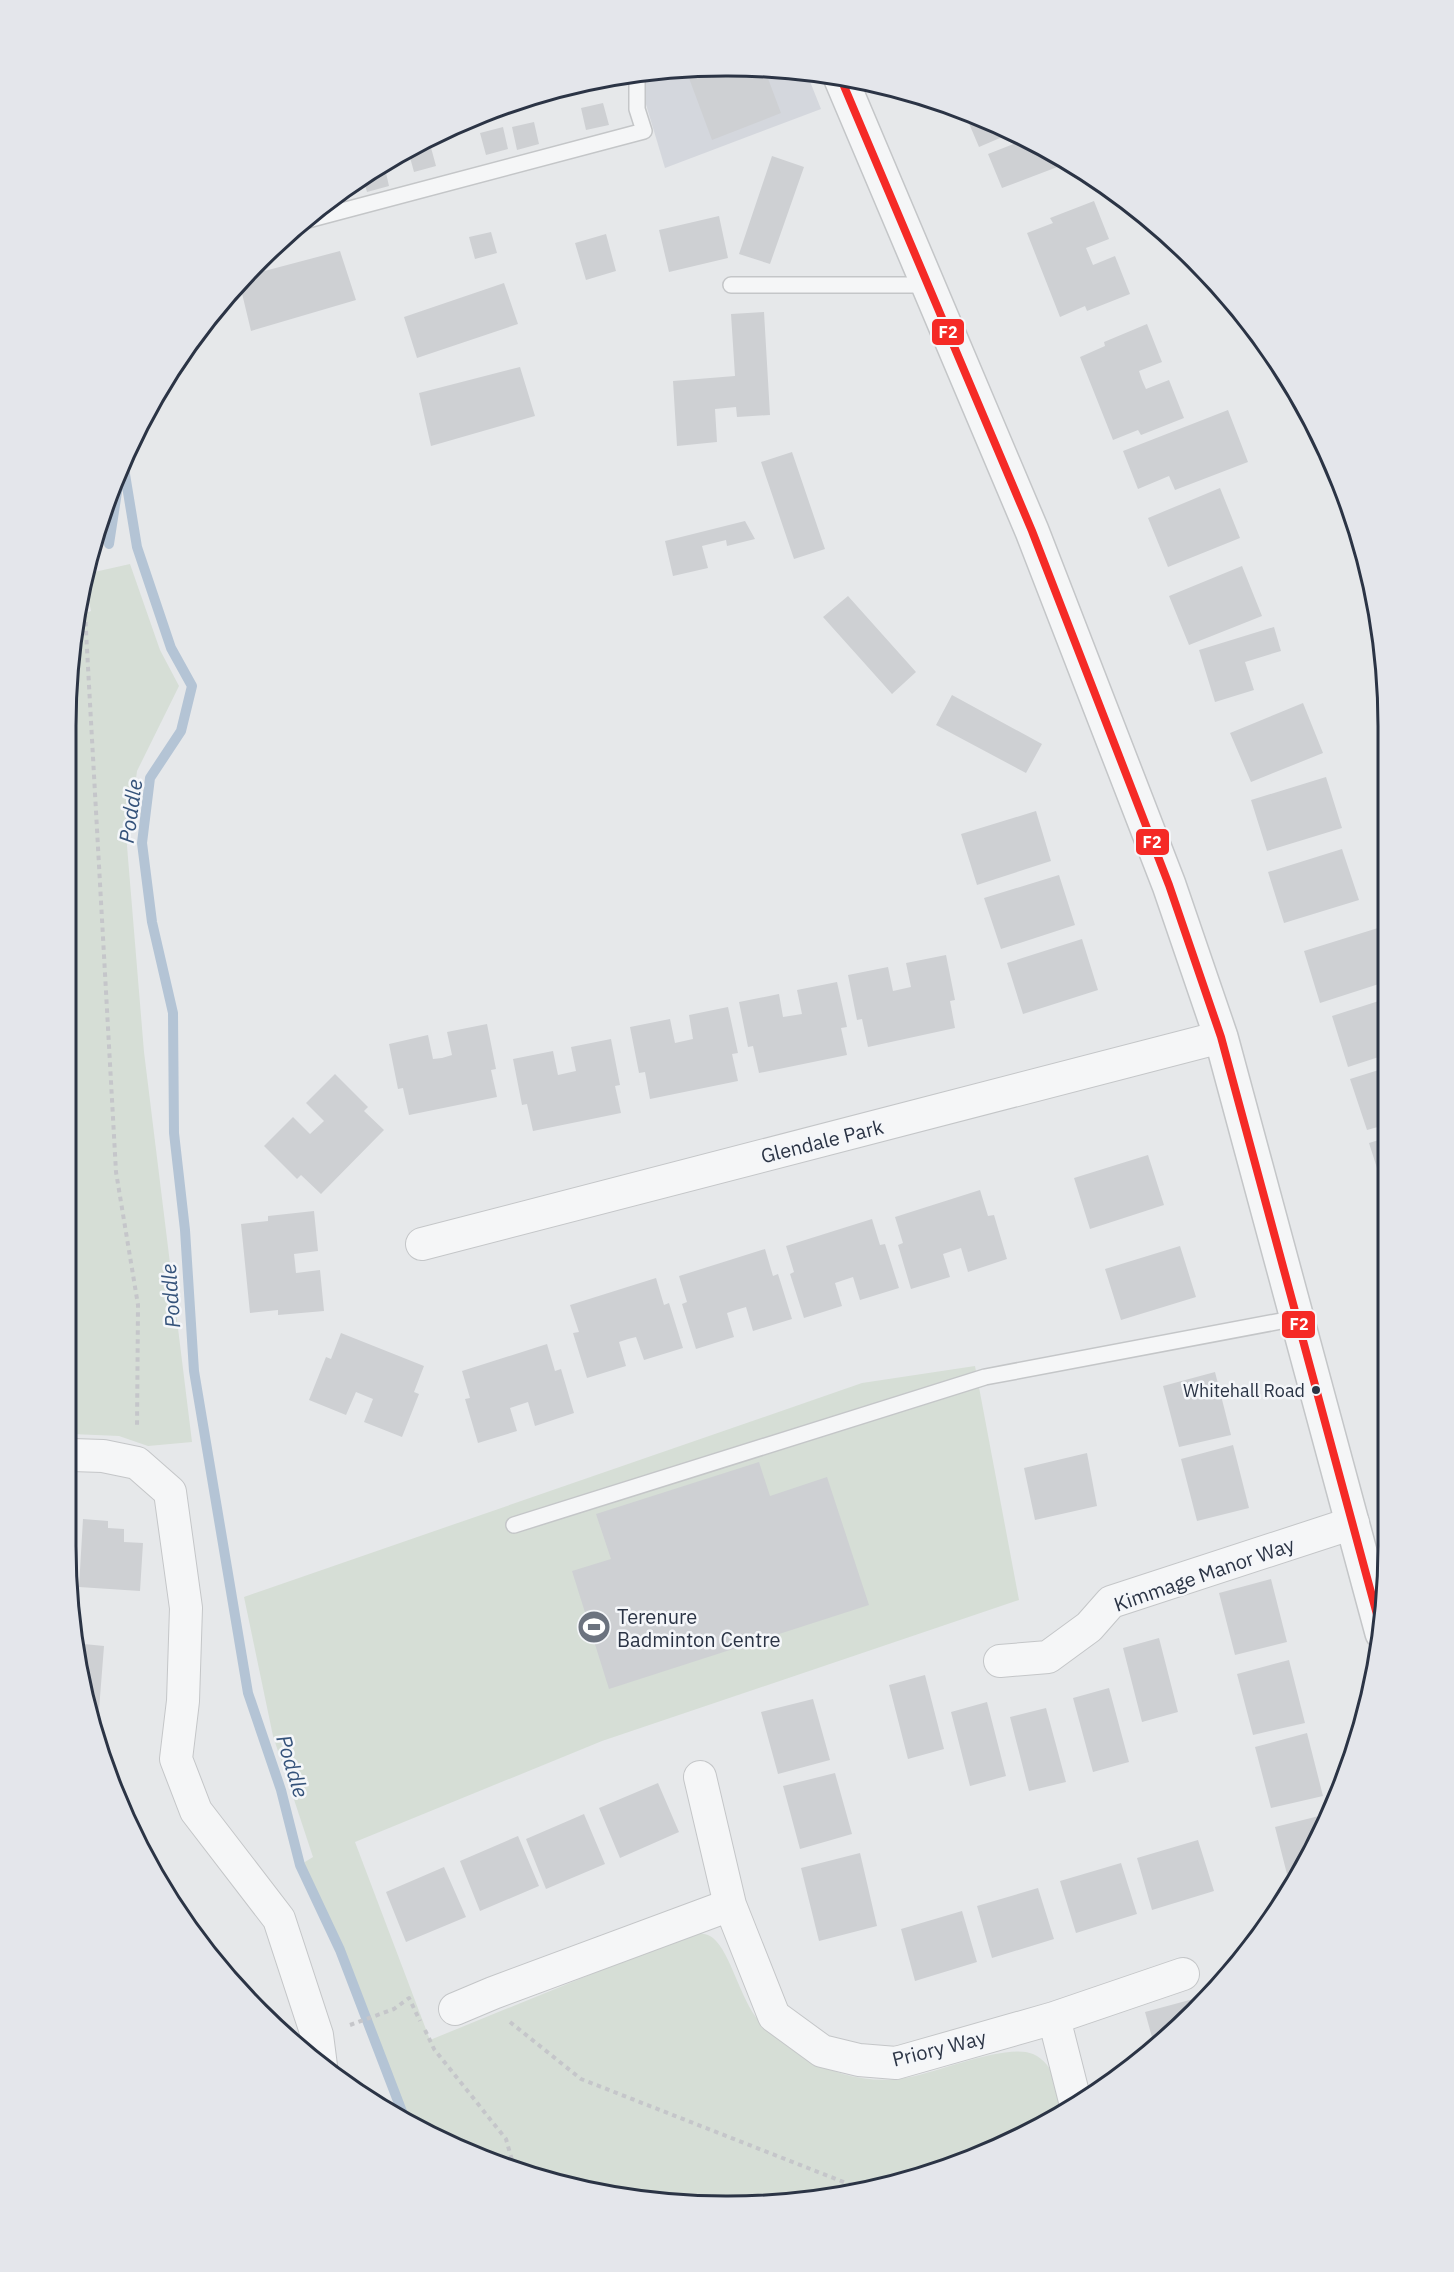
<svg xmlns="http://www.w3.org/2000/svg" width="1454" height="2272" viewBox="0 0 1454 2272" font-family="'IBM Plex Sans',sans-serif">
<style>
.built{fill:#d4d7dd}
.green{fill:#d6ded6}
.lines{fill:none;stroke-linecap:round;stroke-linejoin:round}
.stream{stroke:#b4c4d5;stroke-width:10}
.building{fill:#ced0d3}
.service-casing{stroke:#c4c6c8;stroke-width:18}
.minor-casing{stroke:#c4c6c8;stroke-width:34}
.tertiary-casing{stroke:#c4c6c8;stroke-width:36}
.path{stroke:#c5c6ca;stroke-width:4;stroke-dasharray:4.5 4.5;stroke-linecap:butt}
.service{stroke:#f5f6f7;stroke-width:15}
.minor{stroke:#f5f6f7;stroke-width:32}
.tertiary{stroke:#f5f6f7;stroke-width:33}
.bus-1-casing{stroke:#f4f6f9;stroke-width:12}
.bus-1{stroke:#f52a26;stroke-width:8}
.bus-dot{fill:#2b3445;stroke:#f4f6f9;stroke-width:2}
.labels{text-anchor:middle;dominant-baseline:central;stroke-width:5;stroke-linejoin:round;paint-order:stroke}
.bus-label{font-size:18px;fill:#2b3445;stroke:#f4f6f9;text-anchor:end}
.street-label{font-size:20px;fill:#2b3445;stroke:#f4f6f9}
.poi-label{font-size:20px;fill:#2b3445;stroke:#f4f6f9;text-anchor:start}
.water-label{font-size:21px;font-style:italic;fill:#34527a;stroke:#f4f6f9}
.rim{fill:none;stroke:#2b3445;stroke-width:3}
.line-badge{stroke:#f4f6f9;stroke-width:2}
.badge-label{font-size:16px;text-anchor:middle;font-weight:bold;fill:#fff}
</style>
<rect width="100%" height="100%" fill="#e6e8ea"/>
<path class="built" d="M 771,67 L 807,74 L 821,109 L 665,168 L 642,91 L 647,71 Z"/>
<path class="green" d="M 130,564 L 160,650 L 179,686 L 137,771 L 127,846 L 144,1052 L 192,1442 L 148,1446 L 119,1436 L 72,1434 L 72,641 L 78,616 L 91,611 L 86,588 L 90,573 Z
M 975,1366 L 1019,1600 L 602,1741 L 355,1842 L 430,2040 L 692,1933 C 700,1933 706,1933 713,1938 C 731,1953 740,1999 759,2021 C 782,2046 810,2064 843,2074 C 864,2080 889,2082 910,2077 C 941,2071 1007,2043 1033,2054 C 1055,2064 1059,2091 1065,2112 L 1019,2138 L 898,2183 L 813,2200 L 684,2205 L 514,2171 L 406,2122 L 340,1950 L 300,1865 L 313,1857 L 273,1736 L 244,1597 L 862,1383 Z"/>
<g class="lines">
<path class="stream" d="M 123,462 L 137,547 L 171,648 L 192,686 L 181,731 L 150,778 L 142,843 L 152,922 L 173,1013 L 174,1133 L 185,1230 L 194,1371 L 248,1693 L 281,1790 L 300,1865 L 340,1950 L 406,2122
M 109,544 L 121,466"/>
</g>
<path class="building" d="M 764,68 L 781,113 L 712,140 L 686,70 Z
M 603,103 L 609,125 L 586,130 L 581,108 Z
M 965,114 L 1014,132 L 979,147 Z
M 534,122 L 539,144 L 517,150 L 512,127 Z
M 503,127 L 508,149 L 486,155 L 480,133 Z
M 1026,139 L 1057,158 L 1060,166 L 1002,188 L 988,154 Z
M 430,144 L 436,166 L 414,172 L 408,150 Z
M 772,156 L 804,167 L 770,264 L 739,254 Z
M 384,164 L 389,186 L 367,192 L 363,178 Z
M 1094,201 L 1109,239 L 1086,248 L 1093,265 L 1115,256 L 1130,294 L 1087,311 L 1085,306 L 1060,317 L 1027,233 L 1053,223 L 1050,218 Z
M 719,216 L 728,258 L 669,272 L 659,230 Z
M 491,232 L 497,253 L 475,259 L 469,237 Z
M 606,234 L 616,271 L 586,280 L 575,243 Z
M 340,251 L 356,300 L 251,331 L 240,285 L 249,275 Z
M 504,283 L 518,324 L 417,358 L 404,317 Z
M 764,312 L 770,415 L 737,417 L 736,407 L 715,409 L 717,442 L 677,446 L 673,381 L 735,376 L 731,314 Z
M 1147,324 L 1162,362 L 1139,371 L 1142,380 L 1146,389 L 1169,380 L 1184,418 L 1141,435 L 1138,430 L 1113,440 L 1080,357 L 1105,346 L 1104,342 Z
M 520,367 L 535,416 L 431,446 L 419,393 Z
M 1228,410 L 1248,462 L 1175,490 L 1169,476 L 1138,489 L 1123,451 Z
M 792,452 L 825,549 L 794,559 L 761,462 Z
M 1220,488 L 1240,538 L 1168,567 L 1148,518 Z
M 745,521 L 755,539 L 727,546 L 726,540 L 702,546 L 708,568 L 673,576 L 665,541 Z
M 1242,566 L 1262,616 L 1189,645 L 1169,596 Z
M 848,596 L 916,672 L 892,694 L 823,617 Z
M 1274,627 L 1281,651 L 1245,662 L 1254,690 L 1215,702 L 1199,650 Z
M 952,695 L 1042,744 L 1026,773 L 936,725 Z
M 1303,703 L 1323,753 L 1251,782 L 1230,733 Z
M 1326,777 L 1342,828 L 1267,851 L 1251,800 Z
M 1036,811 L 1051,861 L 977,885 L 961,834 Z
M 1342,849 L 1359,900 L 1284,923 L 1268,872 Z
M 1059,875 L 1075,925 L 1001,949 L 984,898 Z
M 1378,928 L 1385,951 L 1385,982 L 1320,1003 L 1304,951 Z
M 1082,939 L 1098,990 L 1023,1014 L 1007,963 Z
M 946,955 L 955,1000 L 950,1001 L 955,1028 L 868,1047 L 862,1019 L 857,1020 L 848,975 L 888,967 L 893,991 L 911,987 L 906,963 Z
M 837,982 L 847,1027 L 841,1028 L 847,1055 L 759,1073 L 753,1046 L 748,1047 L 739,1002 L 779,994 L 783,1017 L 802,1014 L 797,990 Z
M 1385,999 L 1385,1055 L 1348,1067 L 1332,1016 Z
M 728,1007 L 738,1053 L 732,1054 L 738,1081 L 650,1099 L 645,1072 L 639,1073 L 630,1027 L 670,1019 L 675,1043 L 693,1039 L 689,1015 Z
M 487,1024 L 496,1069 L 491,1070 L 497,1097 L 409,1115 L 403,1088 L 398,1089 L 389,1044 L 428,1035 L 433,1059 L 442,1058 L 452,1055 L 447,1032 Z
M 611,1039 L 620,1085 L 615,1086 L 621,1113 L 533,1131 L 527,1104 L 522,1105 L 513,1059 L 553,1051 L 558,1075 L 576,1071 L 571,1047 Z
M 1385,1068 L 1385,1125 L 1367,1130 L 1350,1079 Z
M 335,1074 L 368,1107 L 364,1111 L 384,1130 L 321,1194 L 301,1175 L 297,1179 L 264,1146 L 293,1117 L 310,1134 L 324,1121 L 306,1103 Z
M 1385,1138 L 1384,1190 L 1369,1143 Z
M 1148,1155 L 1164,1205 L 1090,1229 L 1074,1178 Z
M 980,1190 L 988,1216 L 994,1215 L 1007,1259 L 968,1272 L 961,1248 L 943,1254 L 950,1277 L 911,1289 L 898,1245 L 903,1243 L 895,1217 Z
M 314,1211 L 318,1251 L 294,1254 L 295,1263 L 296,1273 L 320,1270 L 324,1311 L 278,1315 L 278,1310 L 250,1313 L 241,1224 L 268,1221 L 268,1216 Z
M 872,1219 L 880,1245 L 885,1244 L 899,1288 L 860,1300 L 853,1277 L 835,1283 L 842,1306 L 804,1318 L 790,1274 L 794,1272 L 786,1246 Z
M 1180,1246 L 1196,1297 L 1121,1320 L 1105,1269 Z
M 765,1249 L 773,1276 L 778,1274 L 792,1319 L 753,1331 L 746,1307 L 736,1310 L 727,1313 L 734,1337 L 696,1349 L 682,1304 L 687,1302 L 679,1276 Z
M 656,1278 L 664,1305 L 669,1303 L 683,1348 L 644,1360 L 636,1337 L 628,1339 L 619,1342 L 626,1366 L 587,1378 L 573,1333 L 579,1332 L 570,1305 Z
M 341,1333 L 424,1366 L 414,1392 L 419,1394 L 402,1437 L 364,1422 L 373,1399 L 356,1392 L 346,1415 L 309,1400 L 326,1357 L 331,1359 Z
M 547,1344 L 555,1371 L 561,1369 L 574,1413 L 535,1426 L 528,1402 L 510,1408 L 517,1431 L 478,1443 L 465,1399 L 470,1398 L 462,1371 Z
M 1215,1372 L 1231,1435 L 1179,1447 L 1163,1386 Z
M 1233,1445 L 1249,1508 L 1197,1521 L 1181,1459 Z
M 1087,1453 L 1097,1506 L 1035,1520 L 1024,1468 Z
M 759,1462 L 770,1496 L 827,1477 L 869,1605 L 609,1689 L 572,1571 L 611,1559 L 596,1514 Z
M 83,1519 L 108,1521 L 108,1528 L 124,1529 L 124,1542 L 143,1543 L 140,1591 L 79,1587 Z
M 1271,1579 L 1287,1642 L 1235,1655 L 1219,1593 Z
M 1159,1638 L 1178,1712 L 1142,1722 L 1123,1648 Z
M 74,1643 L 104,1646 L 99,1710 L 90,1709 Z
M 1289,1660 L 1305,1723 L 1253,1735 L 1237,1674 Z
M 925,1675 L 944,1749 L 908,1759 L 889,1685 Z
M 1109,1688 L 1129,1762 L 1093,1772 L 1073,1698 Z
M 813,1699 L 830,1760 L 778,1774 L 761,1712 Z
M 987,1702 L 1006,1776 L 970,1786 L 951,1712 Z
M 1046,1708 L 1066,1782 L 1029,1791 L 1010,1717 Z
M 1307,1733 L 1323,1796 L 1271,1808 L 1255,1747 Z
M 835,1773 L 852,1834 L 800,1849 L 783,1786 Z
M 658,1783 L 679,1832 L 620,1858 L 599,1808 Z
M 584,1814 L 605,1864 L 546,1889 L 526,1839 Z
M 1327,1814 L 1327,1816 L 1289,1882 L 1275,1827 Z
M 518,1836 L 539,1886 L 480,1911 L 460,1861 Z
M 1198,1840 L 1214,1891 L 1152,1910 L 1137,1858 Z
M 860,1853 L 877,1926 L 819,1941 L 801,1868 Z
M 1121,1863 L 1137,1914 L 1076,1933 L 1060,1881 Z
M 444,1867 L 466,1917 L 406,1942 L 386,1892 Z
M 161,1876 L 187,1911 L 180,1916 L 160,1877 Z
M 1038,1888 L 1054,1939 L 992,1958 L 977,1906 Z
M 962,1911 L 977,1962 L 915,1981 L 901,1929 Z
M 204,1935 L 216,1961 L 215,1961 L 198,1939 Z
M 1197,1998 L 1199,2004 L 1155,2048 L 1145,2012 Z"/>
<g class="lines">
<defs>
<path id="service" d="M 304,221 L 644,131 L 637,109 L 637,72
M 731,285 L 928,285
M 514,1525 L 985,1377 L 1297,1318"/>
<path id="minor" d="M 422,1244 L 1221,1037
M 72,1455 L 103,1456 L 137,1463 L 170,1492 L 186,1608 L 183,1701 L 176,1759 L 196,1811 L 279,1919 L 317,2035 L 321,2066
M 1000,1661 L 1048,1657 L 1089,1627 L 1111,1602 L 1353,1523
M 700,1777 L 730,1905 L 774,2016 L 822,2051 L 859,2060 L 896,2063 L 1054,2018 L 1183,1974
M 455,2009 L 493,1993 L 730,1905
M 1054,2018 L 1076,2105"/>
<path id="tertiary" d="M 841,79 L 1032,531 L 1169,885 L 1221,1037 L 1382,1633"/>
</defs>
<use href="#service" class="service-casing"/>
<use href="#minor" class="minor-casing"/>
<use href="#tertiary" class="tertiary-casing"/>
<path class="path" d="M 84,595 L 116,1172 L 138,1305 L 137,1429
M 510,2022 L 581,2079 L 864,2190
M 350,2025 L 394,2009 L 409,1998 L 420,2021
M 425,2030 L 434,2049 L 506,2139 L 515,2171"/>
<use href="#service" class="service"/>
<use href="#minor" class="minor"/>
<use href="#tertiary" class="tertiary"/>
<defs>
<path id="bus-1" d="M 841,79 L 1032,531 L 1169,885 L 1221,1037 L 1382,1633"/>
</defs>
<use href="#bus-1" class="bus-1-casing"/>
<use href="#bus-1" class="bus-1"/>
</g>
<defs>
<symbol id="stadium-disc" viewBox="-11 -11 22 22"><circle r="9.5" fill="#6c737f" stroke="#f4f6f9"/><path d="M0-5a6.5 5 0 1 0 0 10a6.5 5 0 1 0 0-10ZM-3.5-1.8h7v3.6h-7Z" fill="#fff"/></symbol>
</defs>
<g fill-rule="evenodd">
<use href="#stadium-disc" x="575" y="1608" width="38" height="38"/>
</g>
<circle class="bus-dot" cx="1316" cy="1390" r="5"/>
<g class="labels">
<g class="bus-label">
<text x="1305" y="1390">Whitehall Road</text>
</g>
<g class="street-label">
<text transform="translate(822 1141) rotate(-14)">Glendale Park</text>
<text transform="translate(1204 1574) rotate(-19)">Kimmage Manor Way</text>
<text transform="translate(939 2048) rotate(-14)">Priory Way</text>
</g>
<g class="poi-label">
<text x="617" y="1616">Terenure<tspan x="617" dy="23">Badminton Centre</tspan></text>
</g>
<g class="water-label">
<text transform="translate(130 811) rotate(-82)">Poddle</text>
<text transform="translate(170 1296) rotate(-94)">Poddle</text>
<text transform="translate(293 1766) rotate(73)">Poddle</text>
</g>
</g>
<path d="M0 0H1454V2272H0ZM726 76H728A650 650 0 0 1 1378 726V1546A650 650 0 0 1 728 2196H726A650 650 0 0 1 76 1546V726A650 650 0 0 1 726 76Z" fill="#e4e6eb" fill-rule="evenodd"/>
<path class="rim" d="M726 76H728A650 650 0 0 1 1378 726V1546A650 650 0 0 1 728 2196H726A650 650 0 0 1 76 1546V726A650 650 0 0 1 726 76Z"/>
<g class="line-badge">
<rect x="931" y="318" width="34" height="28" rx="6" fill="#f52a26"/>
<rect x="1135" y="828" width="35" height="28" rx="6" fill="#f52a26"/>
<rect x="1281" y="1310" width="35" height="29" rx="6" fill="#f52a26"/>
</g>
<g class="badge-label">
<text x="948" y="338">F2</text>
<text x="1152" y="848">F2</text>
<text x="1299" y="1330">F2</text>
</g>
</svg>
